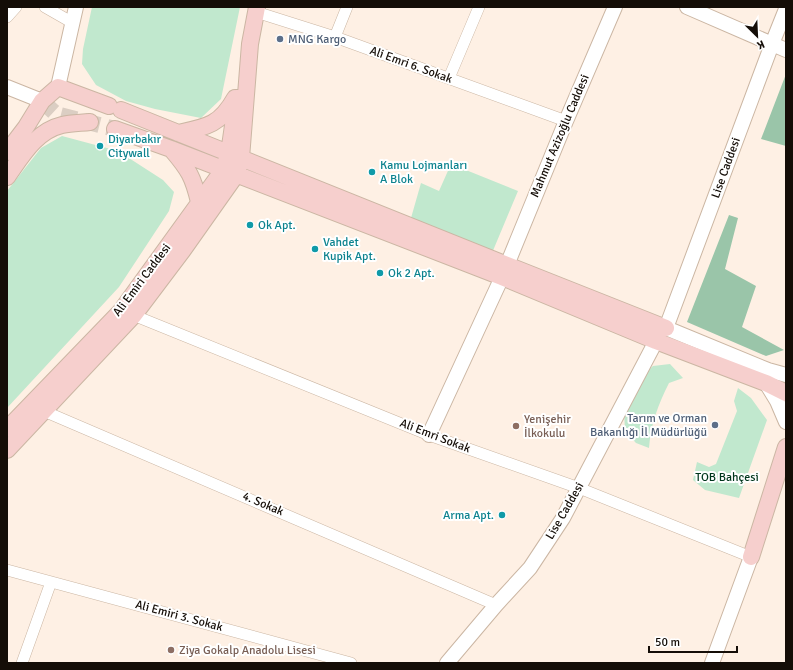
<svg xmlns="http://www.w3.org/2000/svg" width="793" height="670" viewBox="0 0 793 670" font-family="Signika,sans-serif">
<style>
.green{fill:#c1e8ce}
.forest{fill:#9ac5a9}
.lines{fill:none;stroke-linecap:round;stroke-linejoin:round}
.secondary-tunnel{stroke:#dbcec3;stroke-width:16;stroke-dasharray:16 8;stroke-linecap:butt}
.minor-casing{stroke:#cbb6a3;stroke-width:12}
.tertiary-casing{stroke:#cbb6a3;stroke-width:16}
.secondary-casing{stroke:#cbb6a3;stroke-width:18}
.minor{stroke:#fff;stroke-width:11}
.tertiary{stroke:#fff;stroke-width:14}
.secondary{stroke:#f6cfcd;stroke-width:16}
.service-dot{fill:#5c6f8a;stroke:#fff;stroke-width:1.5}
.culture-dot{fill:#0f9aa8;stroke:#fff;stroke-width:1.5}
.education-dot{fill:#8d6e63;stroke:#fff;stroke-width:1.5}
.labels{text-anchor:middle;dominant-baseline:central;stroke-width:4;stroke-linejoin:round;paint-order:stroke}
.service-label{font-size:12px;fill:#4e5e75;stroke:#fff;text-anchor:start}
.street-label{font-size:12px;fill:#140d07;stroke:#fff}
.culture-label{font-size:12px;fill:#0d838f;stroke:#fff;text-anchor:start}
.education-label{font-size:12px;fill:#785e54;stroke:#fff;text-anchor:start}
.park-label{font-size:12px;fill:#00361c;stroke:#fff}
</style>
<rect width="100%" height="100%" fill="#fef0e4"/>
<path class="green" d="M 92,7 L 240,7 L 221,99 L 201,118 L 155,109 L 126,101 L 96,85 L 82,64 L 83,49 Z
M 62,136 L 118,151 L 163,180 L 174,192 L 169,211 L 119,287 L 7,408 L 7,191 L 41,148 Z
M 451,164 L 518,191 L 492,253 L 411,218 L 421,183 L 439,191 Z
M 670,364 L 683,378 L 669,383 C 658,405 651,423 649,448 L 636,443 L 625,431 L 624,411 L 636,381 L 653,366 Z
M 738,388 L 751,398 L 767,420 L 739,498 L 705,490 L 693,480 L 697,462 L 709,467 L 716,464 L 737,411 L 734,401 Z"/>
<path class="forest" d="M 786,74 L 786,146 L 761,139 Z
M 729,215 L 738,218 L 725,269 L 756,286 L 742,327 L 784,350 L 766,356 L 687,322 Z"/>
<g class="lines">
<path class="secondary-tunnel" d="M 42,101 L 56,114 L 115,129"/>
<defs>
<path id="minor" d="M 45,7 L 73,23
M 256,12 L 335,37 L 566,121
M 7,17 L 16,7
M 335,37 L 347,7
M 449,78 L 479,7
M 128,313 L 429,435 L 579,488 L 751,557
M 39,409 L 496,605
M 7,570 L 351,663
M 22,663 L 51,582"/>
<path id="tertiary" d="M 687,7 L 786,50
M 786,9 L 772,44 L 666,328 L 768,370 L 786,375
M 7,87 L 42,101
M 58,87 L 76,7
M 507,265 L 566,121 L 615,7
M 766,383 L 777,401 L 786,422
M 429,435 L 502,277
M 447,663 L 496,605 L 530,568 L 563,518 L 656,341
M 712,663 L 751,557"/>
<path id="secondary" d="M 121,110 L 507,265 L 666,328
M 115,129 L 171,149 L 502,277 L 656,341 L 766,383 L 786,393
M 178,133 C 207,127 220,125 235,98
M 172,150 C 189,170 193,177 199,202
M 7,152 L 26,127 L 42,101 L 58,87 L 109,106
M 7,177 C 22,156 36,131 62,125 C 71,123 81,123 90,122
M 7,429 L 121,311 L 223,170 L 229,153 L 237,98
M 7,450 L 134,315 L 183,250 L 236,175 L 241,158 L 250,44 L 257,7
M 751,557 L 786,447"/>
</defs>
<use href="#minor" class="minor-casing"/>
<use href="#tertiary" class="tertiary-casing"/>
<use href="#secondary" class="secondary-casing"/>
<use href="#minor" class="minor"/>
<use href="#tertiary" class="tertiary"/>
<use href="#secondary" class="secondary"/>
</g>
<g class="service-dot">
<circle cx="280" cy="39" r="4"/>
<circle cx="715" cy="425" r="4"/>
</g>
<g class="culture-dot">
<circle cx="100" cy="146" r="4"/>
<circle cx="372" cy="172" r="4"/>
<circle cx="250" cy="225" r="4"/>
<circle cx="315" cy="249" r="4"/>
<circle cx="380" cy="273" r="4"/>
<circle cx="502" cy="515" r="4"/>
</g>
<g class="education-dot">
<circle cx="516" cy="426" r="4"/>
<circle cx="171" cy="650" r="4"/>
</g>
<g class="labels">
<g class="service-label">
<text x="288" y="39">MNG Kargo</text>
<text x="707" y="418" text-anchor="end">Tarım ve Orman<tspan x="707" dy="14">Bakanlığı İl Müdürlüğü</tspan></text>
</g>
<g class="street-label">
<text transform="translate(411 65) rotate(20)">Ali Emri 6. Sokak</text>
<text transform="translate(560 136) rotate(-67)">Mahmut Azizoğlu Caddesi</text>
<text transform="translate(726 168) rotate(-70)">Lise Caddesi</text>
<text transform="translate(142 280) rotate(-53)">Ali Emiri Caddesi</text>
<text transform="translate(435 436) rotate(21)">Ali Emri Sokak</text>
<text transform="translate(263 504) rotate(23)">4. Sokak</text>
<text transform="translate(565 511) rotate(-60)">Lise Caddesi</text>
<text transform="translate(179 616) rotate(15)">Ali Emiri 3. Sokak</text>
</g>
<g class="culture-label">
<text x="108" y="139">Diyarbakır<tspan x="108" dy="14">Citywall</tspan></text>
<text x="380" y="165">Kamu Lojmanları<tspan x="380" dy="14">A Blok</tspan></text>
<text x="258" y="225">Ok Apt.</text>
<text x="323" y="242">Vahdet<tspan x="323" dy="14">Kupik Apt.</tspan></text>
<text x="388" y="273">Ok 2 Apt.</text>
<text x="494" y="515" text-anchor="end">Arma Apt.</text>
</g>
<g class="education-label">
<text x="524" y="419">Yenişehir<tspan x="524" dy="14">İlkokulu</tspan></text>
<text x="179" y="650">Ziya Gokalp Anadolu Lisesi</text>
</g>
<g class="park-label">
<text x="727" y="477">TOB Bahçesi</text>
</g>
</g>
<rect width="793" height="670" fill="none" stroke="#140d07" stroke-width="16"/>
<g transform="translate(757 36) rotate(156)" stroke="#ffffff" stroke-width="3" paint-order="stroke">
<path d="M0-3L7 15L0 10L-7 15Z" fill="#140d07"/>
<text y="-6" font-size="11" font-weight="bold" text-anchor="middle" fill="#140d07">K</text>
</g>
<path d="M649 646v6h88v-6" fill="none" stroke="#140d07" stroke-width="2"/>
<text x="655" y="646" font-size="12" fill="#140d07" stroke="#ffffff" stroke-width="3" paint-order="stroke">50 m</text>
</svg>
